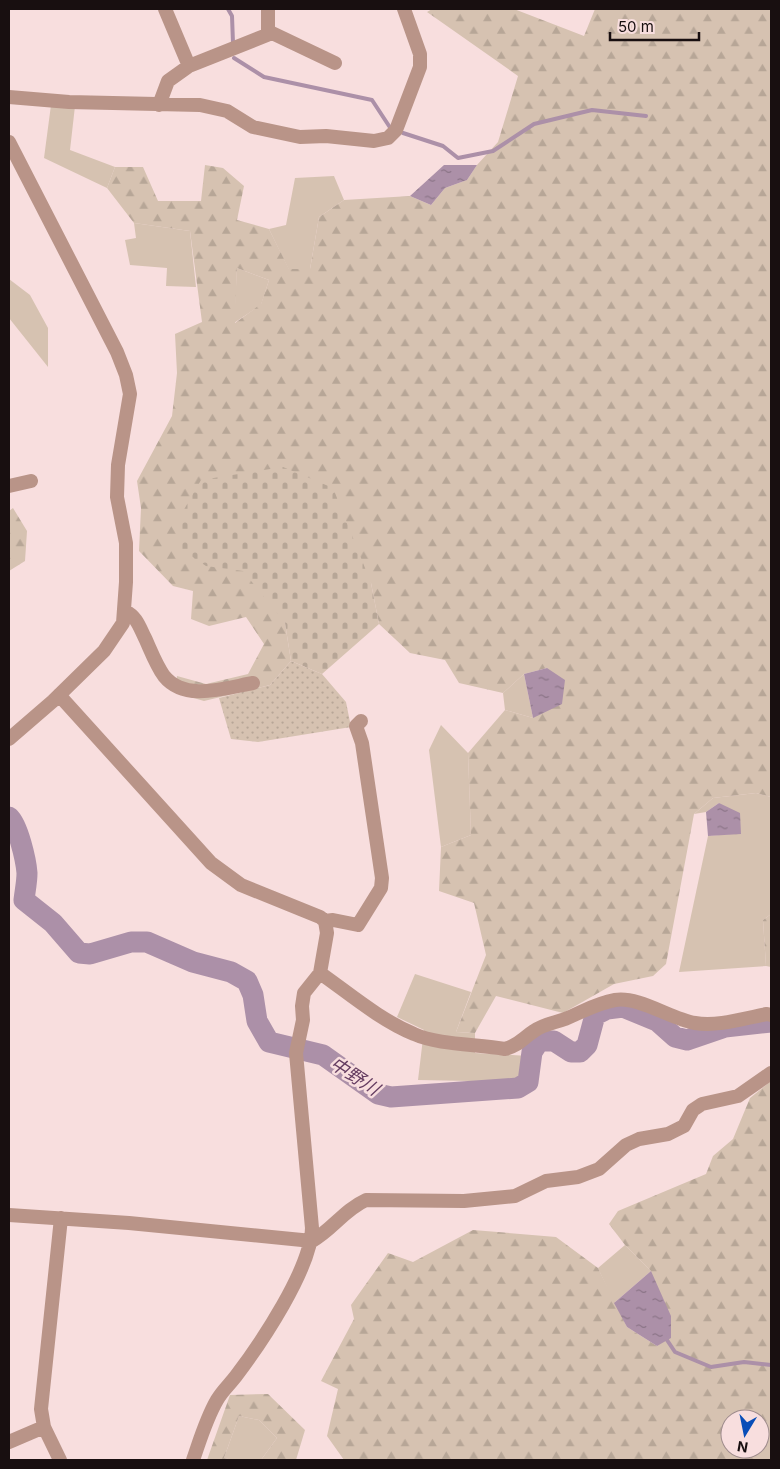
<svg xmlns="http://www.w3.org/2000/svg" width="780" height="1469" viewBox="0 0 780 1469" font-family="Inter,'Noto Sans JP',sans-serif">
<style>
.green{fill:#d6c2b1}
.forest{fill:url(#forest-firs);fill-rule:evenodd}
.cemetery{fill:url(#cemetery-stones)}
.park{fill:url(#park-dots)}
.water{fill:url(#water-ripples)}
.lines{fill:none;stroke-linecap:round;stroke-linejoin:round}
.stream{stroke:#ac90a8;stroke-width:4}
.river{stroke:#ac90a8;stroke-width:21}
.minor{stroke:#b99488;stroke-width:14}
.labels{text-anchor:middle;dominant-baseline:central;stroke-width:5;stroke-linejoin:round;paint-order:stroke}
.water-label{font-size:18px;font-style:italic;fill:#653d61;stroke:#f8dede}
</style>
<defs>
<pattern id="forest-firs" width="22" height="20" patternUnits="userSpaceOnUse" patternTransform="scale(1.25)"><rect width="22" height="20" fill="#d6c2b1"/><path d="M5 1l3.5 6h-7zM16 11l3.5 6h-7z" fill="#b7a697"/></pattern>
<pattern id="cemetery-stones" width="16" height="16" patternUnits="userSpaceOnUse" patternTransform="scale(1.25)"><rect width="16" height="16" fill="#d6c2b1"/><path d="M2 7V4a2 2 0 0 1 4 0v3zM10 15v-3a2 2 0 0 1 4 0v3z" fill="#b7a697"/></pattern>
<pattern id="park-dots" width="8" height="8" patternUnits="userSpaceOnUse" patternTransform="scale(1.25)"><rect width="8" height="8" fill="#d6c2b1"/><path d="M2 2h.1M6 6h.1" fill="none" stroke="#b7a697" stroke-width="1.8" stroke-linecap="round"/></pattern>
<pattern id="water-ripples" width="26" height="14" patternUnits="userSpaceOnUse" patternTransform="scale(1.25)"><rect width="26" height="14" fill="#ac90a8"/><path d="M2 4q2-2 4 0t4 0M15 11q2-2 4 0t4 0" fill="none" stroke="#8b7487"/></pattern>
</defs>
<rect width="100%" height="100%" fill="#f8dede"/>
<path class="green" d="M 51,105 L 75,106 L 70,150 L 115,167 L 107,188 L 44,158 Z
M 334,176 L 344,200 L 319,217 L 310,269 L 289,270 L 269,229 L 286,225 L 295,178 Z
M 134,223 L 190,231 L 196,287 L 166,286 L 167,268 L 130,265 L 125,240 L 136,238 Z
M 237,268 L 269,280 L 261,305 L 234,323 Z
M 9,279 L 30,295 L 48,328 L 48,367 L 9,318 Z
M 524,674 L 533,718 L 505,710 L 503,693 Z
M 441,725 L 468,753 L 471,835 L 441,847 L 429,750 Z
M 756,793 L 771,797 L 771,914 L 763,920 L 766,966 L 679,972 L 708,836 L 741,833 L 719,803 L 706,812 L 694,814 L 713,798 Z
M 415,974 L 471,992 L 456,1032 L 475,1033 L 475,1053 L 529,1056 L 521,1082 L 418,1080 L 424,1030 L 397,1017 Z
M 625,1245 L 651,1271 L 614,1303 L 598,1268 Z
M 239,1416 L 259,1420 L 277,1438 L 261,1460 L 233,1460 L 224,1458 Z"/>
<path class="forest" d="M 432,9 L 514,9 L 584,36 L 595,9 L 771,9 L 771,797 L 756,793 L 713,798 L 694,814 L 666,964 L 653,976 L 614,984 L 563,1013 L 496,996 L 475,1033 L 456,1032 L 486,955 L 474,903 L 439,891 L 441,847 L 471,835 L 468,753 L 505,710 L 533,718 L 547,668 L 524,674 L 503,693 L 459,683 L 445,660 L 410,653 L 379,624 L 371,583 L 244,529 L 285,623 L 291,661 L 270,685 L 204,701 L 176,693 L 177,676 L 206,684 L 248,674 L 264,644 L 246,617 L 209,626 L 191,619 L 193,591 L 173,586 L 139,551 L 141,508 L 137,481 L 172,416 L 177,373 L 175,334 L 202,322 L 190,231 L 134,223 L 107,188 L 115,167 L 143,167 L 158,201 L 201,201 L 205,165 L 223,168 L 244,186 L 237,220 L 269,229 L 289,269 L 310,269 L 319,217 L 344,200 L 410,196 L 431,205 L 445,188 L 467,180 L 477,165 L 498,142 L 518,76 L 427,12 ZM 237,268 L 269,280 L 261,304 L 235,323 Z
M 13,508 L 27,531 L 25,561 L 9,571 L 9,511 Z
M 771,914 L 771,967 L 766,966 L 763,920 Z
M 771,1081 L 771,1460 L 344,1460 L 327,1436 L 338,1389 L 321,1381 L 354,1319 L 351,1305 L 388,1253 L 413,1262 L 473,1230 L 556,1237 L 598,1268 L 627,1327 L 657,1346 L 651,1271 L 625,1245 L 609,1224 L 618,1211 L 706,1174 L 713,1156 L 733,1139 L 750,1098 ZM 730,1419 L 760,1419 L 760,1449 L 730,1449 Z
M 268,1394 L 305,1430 L 296,1460 L 261,1460 L 277,1438 L 259,1420 L 239,1416 L 224,1458 L 233,1460 L 207,1460 L 230,1395 Z"/>
<path class="cemetery" d="M 283,467 L 333,488 L 371,583 L 379,624 L 322,674 L 291,661 L 285,623 L 243,571 L 206,566 L 178,547 L 178,520 L 201,480 Z"/>
<path class="park" d="M 291,661 L 322,674 L 346,702 L 351,727 L 258,742 L 231,739 L 219,698 L 270,685 Z"/>
<path class="water" d="M 444,165 L 477,165 L 467,180 L 445,188 L 431,205 L 410,196 Z
M 547,668 L 565,680 L 562,704 L 533,718 L 524,674 Z
M 719,803 L 740,813 L 741,834 L 708,836 L 706,812 Z
M 651,1271 L 671,1316 L 671,1338 L 657,1346 L 627,1327 L 614,1303 Z"/>
<g class="lines">
<path class="stream" d="M 228,9 L 232,16 L 233,43
M 234,58 L 264,77 L 372,100 L 391,129
M 403,133 L 443,146 L 458,158 L 493,151 L 534,124 L 592,110 L 646,116
M 665,1337 L 675,1352 L 711,1367 L 744,1362 L 771,1365"/>
<path class="river" d="M 9,817 C 18,825 26,860 27,873 C 27,882 25,891 24,900 L 53,923 L 79,953 L 90,954 L 131,942 L 147,942 L 193,962 L 231,972 L 247,981 L 253,995 L 257,1021 L 269,1042 L 323,1055 L 378,1094 L 391,1097 L 518,1088 L 528,1082 L 532,1052 L 539,1041 L 554,1041 L 571,1052 L 580,1052 L 587,1045 L 595,1015 L 607,1009 L 623,1007 L 657,1021 L 675,1037 L 687,1040 L 725,1027 L 771,1022"/>
<path class="minor" d="M 268,34 L 268,9
M 189,66 L 272,33 L 335,63
M 9,97 L 69,102 L 200,105 L 227,111 L 253,127 L 300,137 L 326,136 L 374,141 L 388,138 L 396,130 L 420,67 L 420,54 L 404,9
M 159,105 L 168,81 L 189,66 L 165,9
M 9,142 L 117,352 L 126,375 L 130,394 L 118,465 L 117,497 L 126,543 L 126,582 L 123,623 L 104,651 L 53,701 L 9,739
M 9,486 L 31,481
M 125,611 C 137,617 139,626 145,638 C 151,651 156,665 164,676 C 185,702 225,688 253,683
M 59,695 L 211,863 L 241,885 L 320,917 L 325,921 L 327,933 L 320,973 L 304,993 L 302,1006 L 303,1020 L 296,1053 L 312,1228 C 311,1269 261,1343 236,1376 C 230,1384 222,1391 217,1400 C 206,1419 200,1440 193,1460
M 325,921 L 333,920 L 358,925 L 381,888 L 382,878 L 362,743 L 356,726 L 361,721
M 320,973 C 350,994 380,1020 414,1034 C 438,1045 478,1044 505,1049 C 518,1046 523,1038 534,1031 C 544,1024 554,1023 565,1019 C 582,1012 597,1003 615,1000 C 639,996 671,1019 695,1023 C 718,1027 745,1018 767,1014 L 771,1015
M 9,1215 L 129,1223 L 312,1241 C 332,1230 344,1210 366,1200 L 464,1201 L 515,1196 L 546,1181 L 578,1177 L 599,1169 L 626,1145 L 639,1139 L 668,1134 L 684,1126 L 693,1110 L 702,1104 L 738,1096 L 771,1073
M 9,1442 L 44,1427
M 60,1460 L 44,1427 L 41,1409 L 61,1218"/>
</g>
<g class="labels">
<g class="water-label">
<text transform="translate(355 1076) rotate(33)">中野川</text>
</g>
</g>
<rect width="780" height="1469" fill="none" stroke="#180f10" stroke-width="20"/>
<g transform="translate(745 1434) rotate(190)"><circle r="24" fill="#f8dede" stroke="#9e8b8c"/>
<path d="M0-4L9 19L0 12L-9 19Z" fill="#084db8"/>
<text y="-8" font-size="14" font-weight="bold" text-anchor="middle" fill="#180f10">N</text>
</g>
<path d="M610 32v8h89v-8" fill="none" stroke="#180f10" stroke-width="2.5"/>
<text x="618" y="32" font-size="15" fill="#180f10" stroke="#f8dede" stroke-width="4" paint-order="stroke">50 m</text>
</svg>
